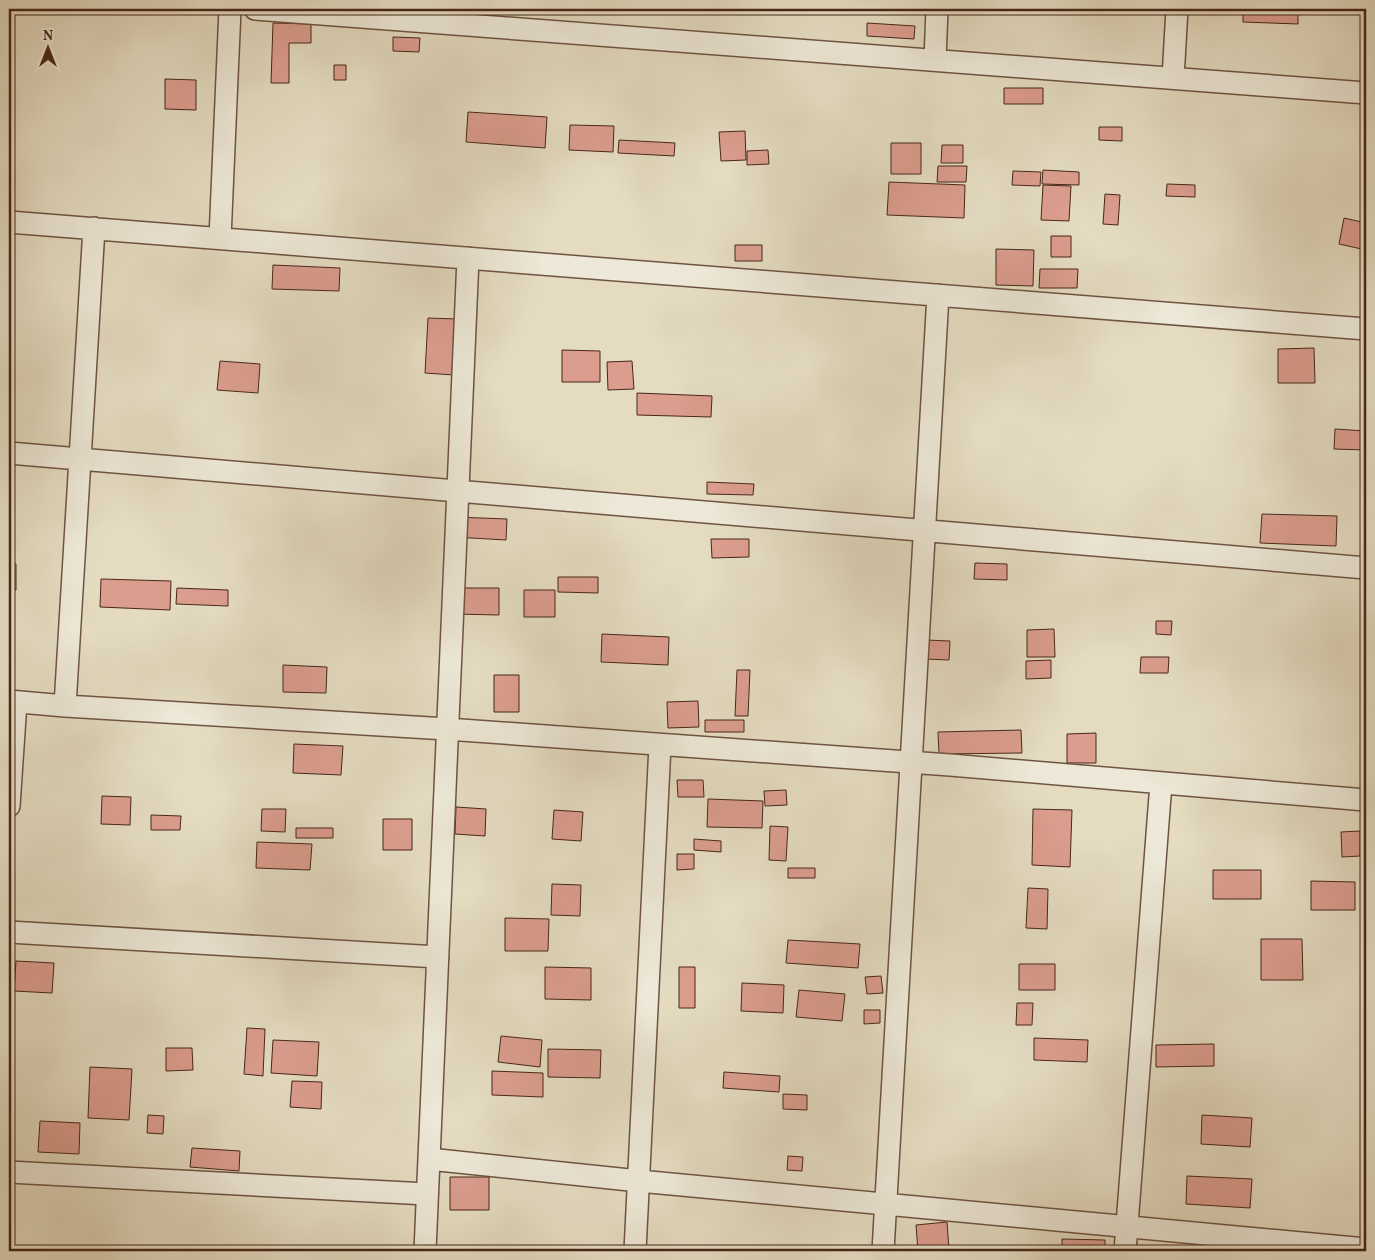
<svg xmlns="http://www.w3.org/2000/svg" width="1375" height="1260" viewBox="0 0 1375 1260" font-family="Vollkorn,serif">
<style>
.building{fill:#db9d8e;stroke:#472718}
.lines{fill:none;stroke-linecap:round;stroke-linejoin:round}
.street-casing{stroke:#6e5442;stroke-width:24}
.street{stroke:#ede8d7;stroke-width:21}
</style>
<rect width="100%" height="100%" fill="#e4dbc1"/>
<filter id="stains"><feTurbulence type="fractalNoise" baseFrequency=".004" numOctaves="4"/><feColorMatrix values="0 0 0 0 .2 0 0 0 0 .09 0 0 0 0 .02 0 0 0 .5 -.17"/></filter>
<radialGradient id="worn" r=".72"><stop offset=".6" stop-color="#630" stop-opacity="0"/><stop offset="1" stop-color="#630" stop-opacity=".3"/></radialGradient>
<path class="building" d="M 1243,9 L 1298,9 L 1298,24 L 1243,22 Z
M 273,23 L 311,24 L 311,43 L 289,43 L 289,83 L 271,83 Z
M 867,23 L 915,26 L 914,39 L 867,36 Z
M 393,37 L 420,38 L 419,52 L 393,51 Z
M 334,65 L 346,65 L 346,80 L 334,80 Z
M 165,79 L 196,80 L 196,110 L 165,109 Z
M 1004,88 L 1043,88 L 1043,104 L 1004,104 Z
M 468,112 L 547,117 L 545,148 L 466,142 Z
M 570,125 L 614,126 L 613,152 L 569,150 Z
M 1099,127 L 1122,127 L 1122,141 L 1099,140 Z
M 745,131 L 746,160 L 721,161 L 719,132 Z
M 619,140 L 675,143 L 674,156 L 618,153 Z
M 891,143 L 921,143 L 921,174 L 891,174 Z
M 942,145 L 963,145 L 963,163 L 941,163 Z
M 768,150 L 769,164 L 747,165 L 747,151 Z
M 938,166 L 967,166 L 966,182 L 937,182 Z
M 1043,170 L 1079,172 L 1079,185 L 1042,184 Z
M 1013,171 L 1041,172 L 1040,186 L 1012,185 Z
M 889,182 L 965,185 L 964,218 L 887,215 Z
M 1167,184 L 1195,185 L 1195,197 L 1166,196 Z
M 1043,185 L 1071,186 L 1069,221 L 1041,220 Z
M 1105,194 L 1120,195 L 1118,225 L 1103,224 Z
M 1344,218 L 1366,223 L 1366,250 L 1339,244 Z
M 1051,236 L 1071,236 L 1071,257 L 1051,257 Z
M 735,245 L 762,245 L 762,261 L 735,261 Z
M 996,249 L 1034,250 L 1033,286 L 996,285 Z
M 273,265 L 340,268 L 339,291 L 272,289 Z
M 1040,269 L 1078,269 L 1077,288 L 1039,288 Z
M 428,318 L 457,319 L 454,375 L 425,373 Z
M 1314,348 L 1315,383 L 1278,383 L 1278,349 Z
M 562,350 L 600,351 L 600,382 L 562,382 Z
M 220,361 L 260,364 L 258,393 L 217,390 Z
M 632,361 L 634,389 L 608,390 L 607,362 Z
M 637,393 L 712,396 L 711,417 L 637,415 Z
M 1335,429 L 1366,431 L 1366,450 L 1334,449 Z
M 707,482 L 754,484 L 753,495 L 707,494 Z
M 1262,514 L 1337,516 L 1336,546 L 1260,543 Z
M 455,517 L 507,519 L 506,540 L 454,537 Z
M 711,539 L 749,539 L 749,557 L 712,558 Z
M 9,563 L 16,564 L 16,590 L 9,590 Z
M 975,563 L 1007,564 L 1007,580 L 974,579 Z
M 558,577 L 598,577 L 598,593 L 558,592 Z
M 101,579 L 171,581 L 170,610 L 100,607 Z
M 177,588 L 228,590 L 228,606 L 176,604 Z
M 455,588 L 499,588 L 499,615 L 454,614 Z
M 524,590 L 555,590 L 555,617 L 524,617 Z
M 1156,621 L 1172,621 L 1171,635 L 1156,634 Z
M 1054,629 L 1055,657 L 1027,657 L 1027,630 Z
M 602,634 L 669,637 L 668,665 L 601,662 Z
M 926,640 L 950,641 L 949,660 L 925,659 Z
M 1141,657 L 1169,657 L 1168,673 L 1140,673 Z
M 9,659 L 14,659 L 14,673 L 9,673 Z
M 1051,660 L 1051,678 L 1026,679 L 1026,661 Z
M 283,665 L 327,667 L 326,693 L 283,692 Z
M 737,670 L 750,670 L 748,716 L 735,716 Z
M 494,675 L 519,675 L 519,712 L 494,712 Z
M 698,701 L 699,727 L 668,728 L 667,702 Z
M 705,720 L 744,720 L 744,732 L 705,732 Z
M 1021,730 L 1022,753 L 939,754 L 938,732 Z
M 1096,733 L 1096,763 L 1067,763 L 1067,734 Z
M 294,744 L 343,746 L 341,775 L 293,773 Z
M 677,780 L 703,780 L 704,797 L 678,797 Z
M 786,790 L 787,805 L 765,806 L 764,791 Z
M 102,796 L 131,797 L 130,825 L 101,824 Z
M 708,799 L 763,801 L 762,828 L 707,827 Z
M 456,807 L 486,809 L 485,836 L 455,834 Z
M 262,809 L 286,809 L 285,832 L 261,831 Z
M 1033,809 L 1072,810 L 1070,867 L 1032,865 Z
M 554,810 L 583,812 L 581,841 L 552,839 Z
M 151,815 L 181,816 L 180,830 L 151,830 Z
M 383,819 L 412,819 L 412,850 L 383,850 Z
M 770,826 L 788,827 L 786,861 L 769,860 Z
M 296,828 L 333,828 L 333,838 L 296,838 Z
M 1360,831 L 1360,856 L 1342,857 L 1341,832 Z
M 694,839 L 721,841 L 721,852 L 694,850 Z
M 257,842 L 312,844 L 310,870 L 256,868 Z
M 677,854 L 694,854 L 694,869 L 677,870 Z
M 788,868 L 815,868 L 815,878 L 788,878 Z
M 1213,870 L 1261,870 L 1261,899 L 1213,899 Z
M 1311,881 L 1355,882 L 1355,910 L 1311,910 Z
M 552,884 L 581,885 L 580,916 L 551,915 Z
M 1028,888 L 1048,889 L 1047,929 L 1026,928 Z
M 505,918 L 549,919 L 548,951 L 505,951 Z
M 1261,939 L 1302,939 L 1303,980 L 1261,980 Z
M 788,940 L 860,944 L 858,968 L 786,963 Z
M 16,961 L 54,963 L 52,993 L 14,991 Z
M 1019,964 L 1055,964 L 1055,990 L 1019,990 Z
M 545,967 L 591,968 L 591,1000 L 545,999 Z
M 679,967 L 695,967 L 695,1008 L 679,1008 Z
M 881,976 L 883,993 L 867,994 L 865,977 Z
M 742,983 L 784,985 L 783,1013 L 741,1011 Z
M 799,990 L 845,994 L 842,1021 L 796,1017 Z
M 1017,1003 L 1033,1003 L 1032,1025 L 1016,1025 Z
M 864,1010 L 880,1010 L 880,1023 L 864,1024 Z
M 247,1028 L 265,1029 L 263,1076 L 244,1074 Z
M 501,1036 L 542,1040 L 540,1067 L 498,1062 Z
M 1034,1038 L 1088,1040 L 1087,1062 L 1034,1060 Z
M 273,1040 L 319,1042 L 317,1076 L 271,1073 Z
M 1214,1044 L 1214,1066 L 1156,1067 L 1156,1045 Z
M 166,1048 L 192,1048 L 193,1070 L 166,1071 Z
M 548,1049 L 601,1050 L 600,1078 L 548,1077 Z
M 90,1067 L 132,1069 L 129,1120 L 88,1118 Z
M 492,1071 L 543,1073 L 543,1097 L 492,1095 Z
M 724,1072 L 780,1076 L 779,1092 L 723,1088 Z
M 292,1081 L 322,1082 L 321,1109 L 290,1107 Z
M 783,1094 L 807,1095 L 807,1110 L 783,1109 Z
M 148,1115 L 164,1116 L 163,1134 L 147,1133 Z
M 1202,1115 L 1252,1118 L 1250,1147 L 1201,1144 Z
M 40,1121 L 80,1123 L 79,1154 L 38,1152 Z
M 192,1148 L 240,1151 L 239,1171 L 190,1167 Z
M 788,1156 L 803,1157 L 802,1171 L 787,1170 Z
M 1187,1176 L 1252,1179 L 1250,1208 L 1186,1204 Z
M 450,1177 L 489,1177 L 489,1210 L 450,1210 Z
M 947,1222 L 949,1249 L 918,1251 L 916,1225 Z
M 1062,1239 L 1105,1240 L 1105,1251 L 1062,1251 Z"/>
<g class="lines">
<defs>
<path id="street" d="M 255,9 L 1366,93
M 935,60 L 937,9
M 1173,78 L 1177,9
M 9,222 L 1366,329
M 220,238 L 230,9
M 9,453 L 1366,568
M 9,701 L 65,706 L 447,729 L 950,765 L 1366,800
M 65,706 L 94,228
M 9,806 L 16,702
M 9,932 L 438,957
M 429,1159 L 639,1181 L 1366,1249
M 9,1172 L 427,1194
M 425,1251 L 468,258
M 635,1251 L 660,745
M 883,1251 L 938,295
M 1125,1251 L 1161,783"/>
</defs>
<use href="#street" class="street-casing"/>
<use href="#street" class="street"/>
</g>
<rect width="1375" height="1260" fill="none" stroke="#e4dbc1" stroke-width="30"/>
<rect x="10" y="10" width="1355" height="1240" fill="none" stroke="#472718" stroke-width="2.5"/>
<rect x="15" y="15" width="1345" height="1230" fill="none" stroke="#472718"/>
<g transform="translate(48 48)" stroke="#ede8d7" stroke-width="4" paint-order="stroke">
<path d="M0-4L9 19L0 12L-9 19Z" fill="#472718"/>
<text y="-8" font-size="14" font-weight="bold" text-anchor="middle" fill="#472718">N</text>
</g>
<rect width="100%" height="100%" filter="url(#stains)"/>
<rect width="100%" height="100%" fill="url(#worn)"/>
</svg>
